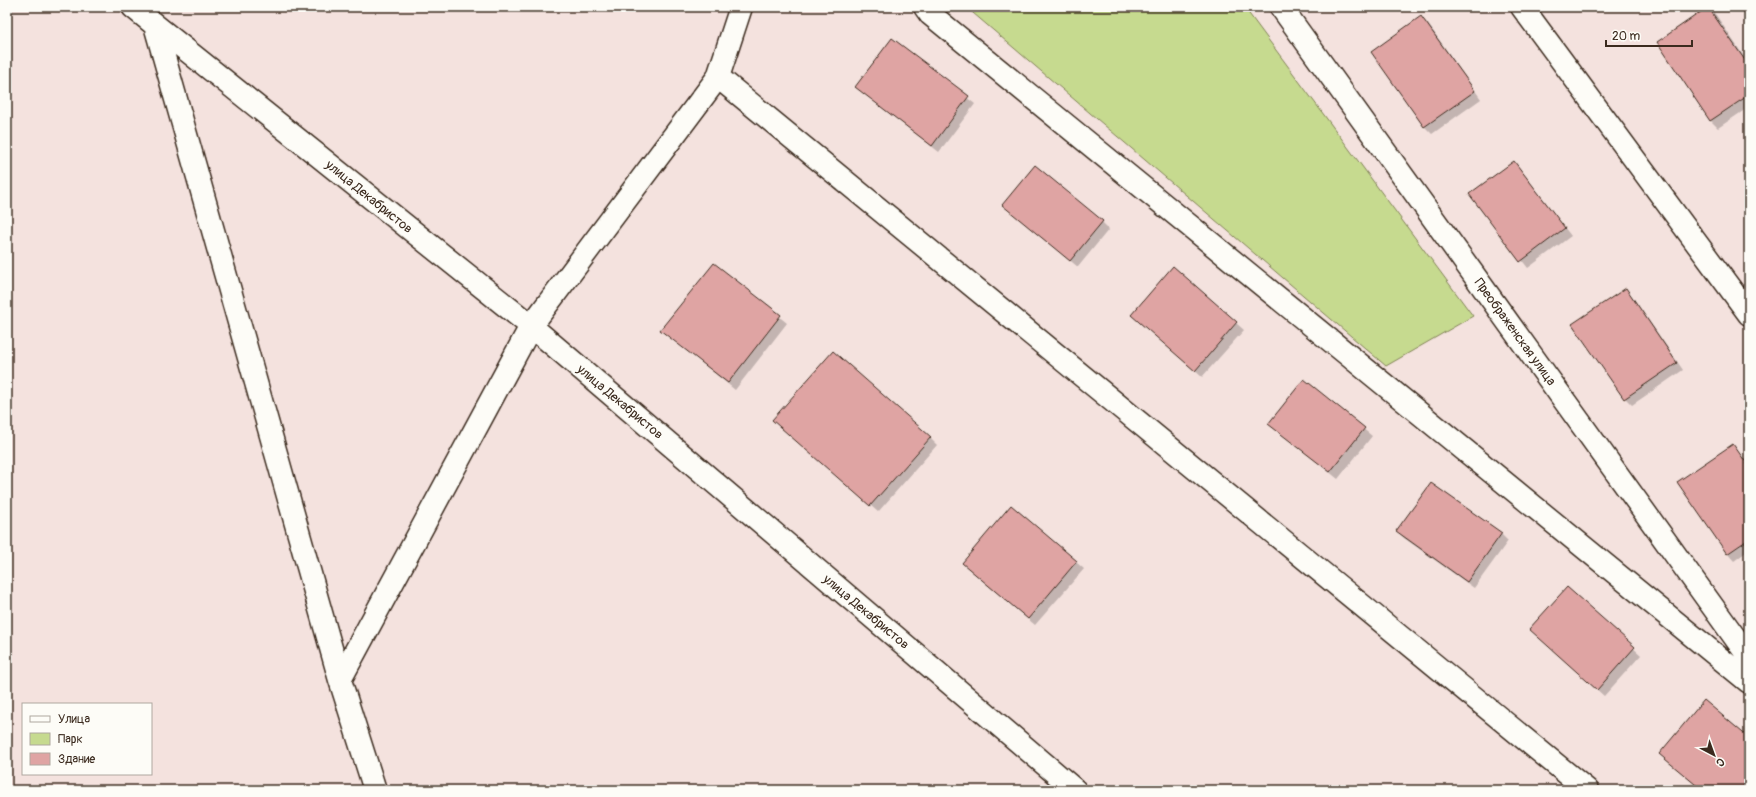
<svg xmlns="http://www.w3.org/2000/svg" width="1756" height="797" viewBox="0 0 1756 797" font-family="Pangolin,sans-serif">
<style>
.green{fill:#c6da8f;stroke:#808256}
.shadow{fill:#0003}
.building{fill:#dfa4a3;stroke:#3b2a1e}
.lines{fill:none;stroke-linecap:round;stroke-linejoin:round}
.minor-casing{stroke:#3b2a1e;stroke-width:25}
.minor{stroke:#fdfcf7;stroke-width:22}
.labels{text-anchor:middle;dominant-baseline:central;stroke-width:4;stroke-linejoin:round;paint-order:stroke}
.street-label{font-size:13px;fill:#3b2a1e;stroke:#fdfcf7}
</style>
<rect width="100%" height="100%" fill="#f4e2de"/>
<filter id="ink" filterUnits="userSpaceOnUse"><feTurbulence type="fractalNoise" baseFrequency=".025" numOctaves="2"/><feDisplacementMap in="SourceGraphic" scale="8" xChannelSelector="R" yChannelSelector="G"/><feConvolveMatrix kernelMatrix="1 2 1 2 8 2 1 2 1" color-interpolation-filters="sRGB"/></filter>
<g filter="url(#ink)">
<path class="green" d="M 966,7 L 1244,7 L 1473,316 L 1386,366 Z"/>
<path class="shadow" d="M 1709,8 L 1716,15 L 1749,64 L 1749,107 L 1718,128 L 1711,121 L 1658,43 Z
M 1421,17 L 1428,24 L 1481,99 L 1432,134 L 1425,127 L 1372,52 Z
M 892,39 L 975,104 L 939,152 L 856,87 Z
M 1514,162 L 1571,236 L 1528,268 L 1471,195 Z
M 1003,205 L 1102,222 L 1109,229 L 1078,267 Z
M 714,264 L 787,323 L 735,390 L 662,330 Z
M 1173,268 L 1244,330 L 1202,377 L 1132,315 Z
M 1625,289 L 1632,296 L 1683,370 L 1632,405 L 1625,398 Z
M 1304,381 L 1372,436 L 1338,479 L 1277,430 Z
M 773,420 L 930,438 L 937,445 L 878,512 Z
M 1733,445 L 1749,465 L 1749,550 L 1734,561 L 1727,553 Z
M 1431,484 L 1501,534 L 1508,541 L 1474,588 L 1404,538 L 1397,531 Z
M 1011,506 L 1084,569 L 1035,625 L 970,570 Z
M 1567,588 L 1641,655 L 1604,696 L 1530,629 Z
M 1749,739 L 1749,790 L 1702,790 L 1660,754 Z"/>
<path class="building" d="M 1708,7 L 1749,66 L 1749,95 L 1710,121 L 1657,42 Z
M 1421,16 L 1475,91 L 1424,127 L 1371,52 Z
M 892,38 L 969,96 L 932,146 L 855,87 Z
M 1514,161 L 1565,228 L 1520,262 L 1469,194 Z
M 1035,165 L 1103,221 L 1070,261 L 1002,205 Z
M 714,263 L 781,315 L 728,383 L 660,330 Z
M 1173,266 L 1237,322 L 1195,371 L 1131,315 Z
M 1626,288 L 1677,363 L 1624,399 L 1572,324 Z
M 833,351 L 931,437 L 870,506 L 772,420 Z
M 1304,379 L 1365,428 L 1330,472 L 1268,424 Z
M 1733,444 L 1749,467 L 1749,539 L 1727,554 L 1677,482 Z
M 1431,483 L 1502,533 L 1467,582 L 1396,531 Z
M 1011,505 L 1077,561 L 1028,619 L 962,563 Z
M 1567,587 L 1635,647 L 1597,690 L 1529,629 Z
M 1704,700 L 1749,738 L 1749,785 L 1745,790 L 1702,790 L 1659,754 Z"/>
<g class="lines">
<defs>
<path id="minor" d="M 133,7 L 155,25 L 340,680 L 375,790
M 741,7 L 718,77 L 1587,790
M 925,7 L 930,14 L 1749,682
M 1281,7 L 1749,657
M 1522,7 L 1749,314
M 155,25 L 531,326 L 1075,790
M 340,680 L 531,326 L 718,77"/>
</defs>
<use href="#minor" class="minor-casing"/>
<use href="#minor" class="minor"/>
</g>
</g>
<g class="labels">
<g class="street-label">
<text transform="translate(369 197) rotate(39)">улица Декабристов</text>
<text transform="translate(1515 332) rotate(54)">Преображенская улица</text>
<text transform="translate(620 402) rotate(40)">улица Декабристов</text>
<text transform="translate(866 612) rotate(40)">улица Декабристов</text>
</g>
</g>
<rect width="1756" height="797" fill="none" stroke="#fdfcf7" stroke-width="24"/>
<rect x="12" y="12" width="1732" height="773" fill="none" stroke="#3b2a1e" stroke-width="1.5" filter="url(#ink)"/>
<rect x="22" y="703" width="130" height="72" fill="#fdfcf7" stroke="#afa8a0"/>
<rect x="30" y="716" width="20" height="6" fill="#fdfcf7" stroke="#afa8a0"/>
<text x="58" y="723" font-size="12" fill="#3b2a1e">Улица</text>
<rect x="30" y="733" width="20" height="12" fill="#c6da8f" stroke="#afa8a0"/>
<text x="58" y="743" font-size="12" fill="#3b2a1e">Парк</text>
<rect x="30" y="753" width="20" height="12" fill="#dfa4a3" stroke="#afa8a0"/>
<text x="58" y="763" font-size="12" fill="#3b2a1e">Здание</text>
<g transform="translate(1714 755) rotate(139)" stroke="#fdfcf7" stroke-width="3" paint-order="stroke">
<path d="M0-3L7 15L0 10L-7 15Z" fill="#3b2a1e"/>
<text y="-6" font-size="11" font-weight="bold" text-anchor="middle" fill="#3b2a1e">С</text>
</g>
<path d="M1606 40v6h86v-6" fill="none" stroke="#3b2a1e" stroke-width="2"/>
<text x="1612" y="40" font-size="12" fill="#3b2a1e" stroke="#fdfcf7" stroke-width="3" paint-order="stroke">20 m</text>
</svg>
